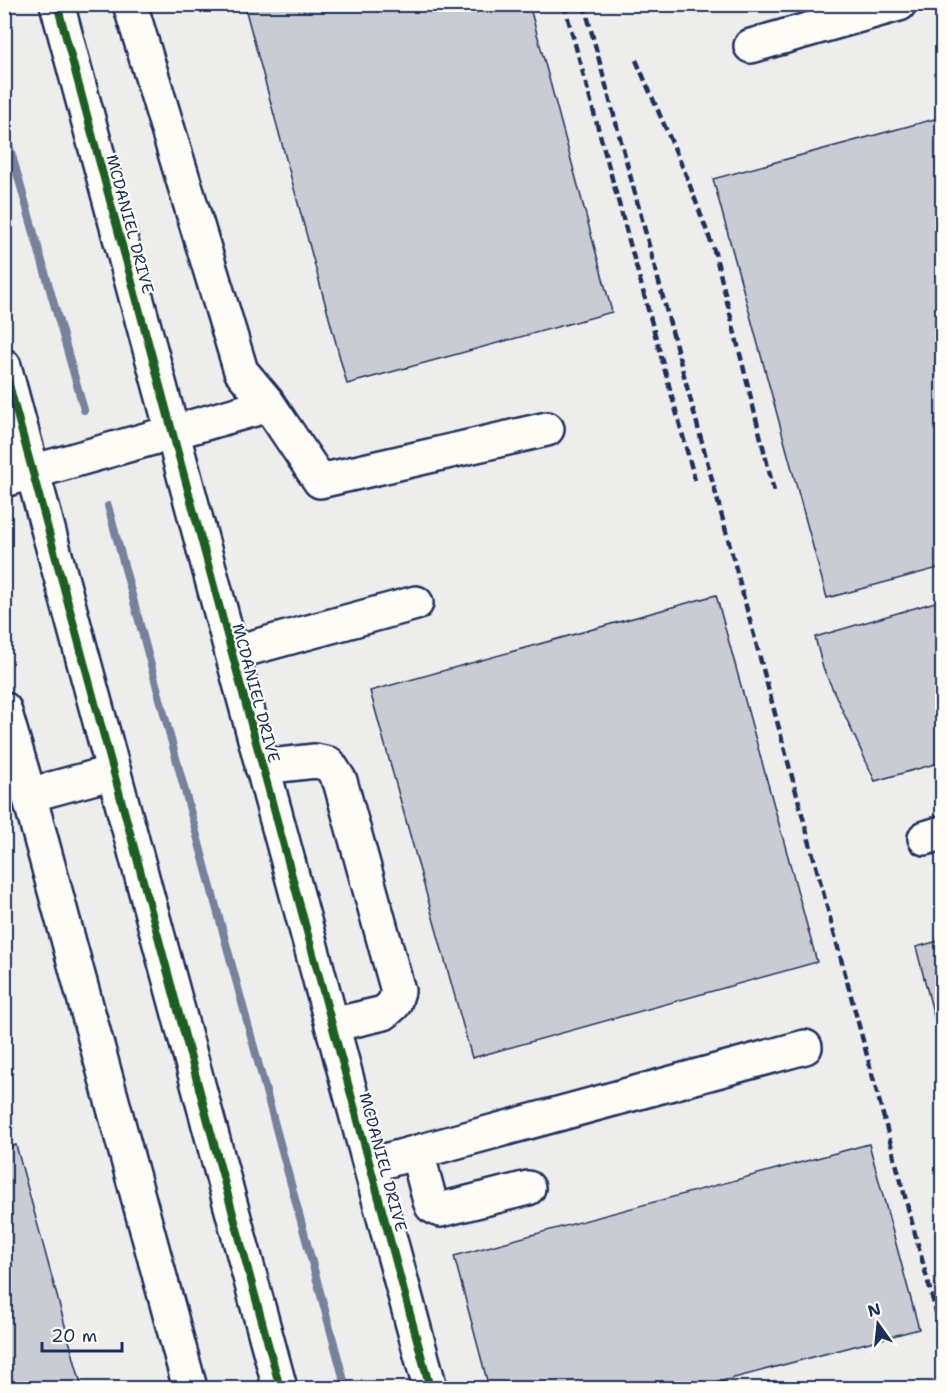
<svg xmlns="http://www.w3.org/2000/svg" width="947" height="1393" viewBox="0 0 947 1393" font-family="'Shantell Sans',sans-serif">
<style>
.built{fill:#edeeec}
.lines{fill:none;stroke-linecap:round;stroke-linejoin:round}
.stream{stroke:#76819c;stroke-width:8}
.building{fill:#c9ccd3;stroke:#1b2f5e;stroke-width:1.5}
.minor-casing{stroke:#1b2f5e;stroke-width:38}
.minor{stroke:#fdfcf7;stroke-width:33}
.rail{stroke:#1b2f5e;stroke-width:4.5;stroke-dasharray:9 4.5;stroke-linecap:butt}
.cycleway-casing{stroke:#fdfcf7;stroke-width:11}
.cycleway{stroke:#1b5e20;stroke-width:8}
.labels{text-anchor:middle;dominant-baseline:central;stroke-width:4.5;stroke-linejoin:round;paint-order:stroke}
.street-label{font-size:16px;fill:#1b2f5e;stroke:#fdfcf7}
</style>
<rect width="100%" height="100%" fill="#fdfcf7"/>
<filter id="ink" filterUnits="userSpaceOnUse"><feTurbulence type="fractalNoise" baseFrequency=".0167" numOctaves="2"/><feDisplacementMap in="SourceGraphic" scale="12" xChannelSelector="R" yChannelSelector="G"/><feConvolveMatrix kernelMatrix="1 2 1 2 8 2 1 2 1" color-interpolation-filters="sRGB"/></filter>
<g filter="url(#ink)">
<path class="built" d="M 5,5 L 942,5 L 942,1388 L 5,1388 Z"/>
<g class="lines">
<path class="stream" d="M 4,127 L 84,410
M 108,506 L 346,1388"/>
</g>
<path class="building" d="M 244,4 L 529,4 L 612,312 L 347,384 Z
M 942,117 L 942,567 L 827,598 L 713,179 Z
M 716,595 L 817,962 L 472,1058 L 370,691 Z
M 942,600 L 942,762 L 875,781 L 823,668 L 815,637 Z
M 942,940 L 942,1047 L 916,947 Z
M 869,1144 L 919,1329 L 696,1388 L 489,1388 L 454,1256 Z
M 16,1145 L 82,1388 L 4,1388 L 4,1148 Z"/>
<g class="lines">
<defs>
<path id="minor" d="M 57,4 L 430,1388
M 130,4 L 241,371 L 267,402 L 320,481 L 547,429
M 751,46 L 899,4
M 4,366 L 280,1388
M 4,480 L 269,405
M 232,653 L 416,603
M 4,709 L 29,795 L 114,772
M 262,767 L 315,761 L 329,764 L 340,781 L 398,991 L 394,1004 L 384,1013 L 332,1025
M 29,795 L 190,1388
M 925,838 L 942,833
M 417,1152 L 430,1201 L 432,1206 L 440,1210 L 528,1188
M 370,1165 L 805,1047"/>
</defs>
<use href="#minor" class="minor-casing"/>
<use href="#minor" class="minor"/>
<path class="rail" d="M 564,4 L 695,480
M 584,4 L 942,1334
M 636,60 L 686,175 L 715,253 L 774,491"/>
<defs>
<path id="cycleway" d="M 57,4 L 430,1388
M 4,366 L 280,1388"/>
</defs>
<use href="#cycleway" class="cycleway-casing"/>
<use href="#cycleway" class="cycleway"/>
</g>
</g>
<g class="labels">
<g class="street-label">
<text transform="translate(130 224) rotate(75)">MCDANIEL DRIVE</text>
<text transform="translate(256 693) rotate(75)">MCDANIEL DRIVE</text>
<text transform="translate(383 1162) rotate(75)">MCDANIEL DRIVE</text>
</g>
</g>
<rect width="947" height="1393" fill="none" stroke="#fdfcf7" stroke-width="24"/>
<rect x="12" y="12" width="923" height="1369" fill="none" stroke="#1b2f5e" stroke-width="2" filter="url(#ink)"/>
<g transform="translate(878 1324) rotate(345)" stroke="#fdfcf7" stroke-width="4.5" paint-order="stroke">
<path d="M0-4.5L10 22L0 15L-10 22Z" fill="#1b2f5e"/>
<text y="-9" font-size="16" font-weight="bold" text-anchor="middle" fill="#1b2f5e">N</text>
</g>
<path d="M42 1342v9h80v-9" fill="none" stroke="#1b2f5e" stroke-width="3"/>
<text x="51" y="1342" font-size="18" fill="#1b2f5e" stroke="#fdfcf7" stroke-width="4.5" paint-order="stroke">20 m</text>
</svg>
